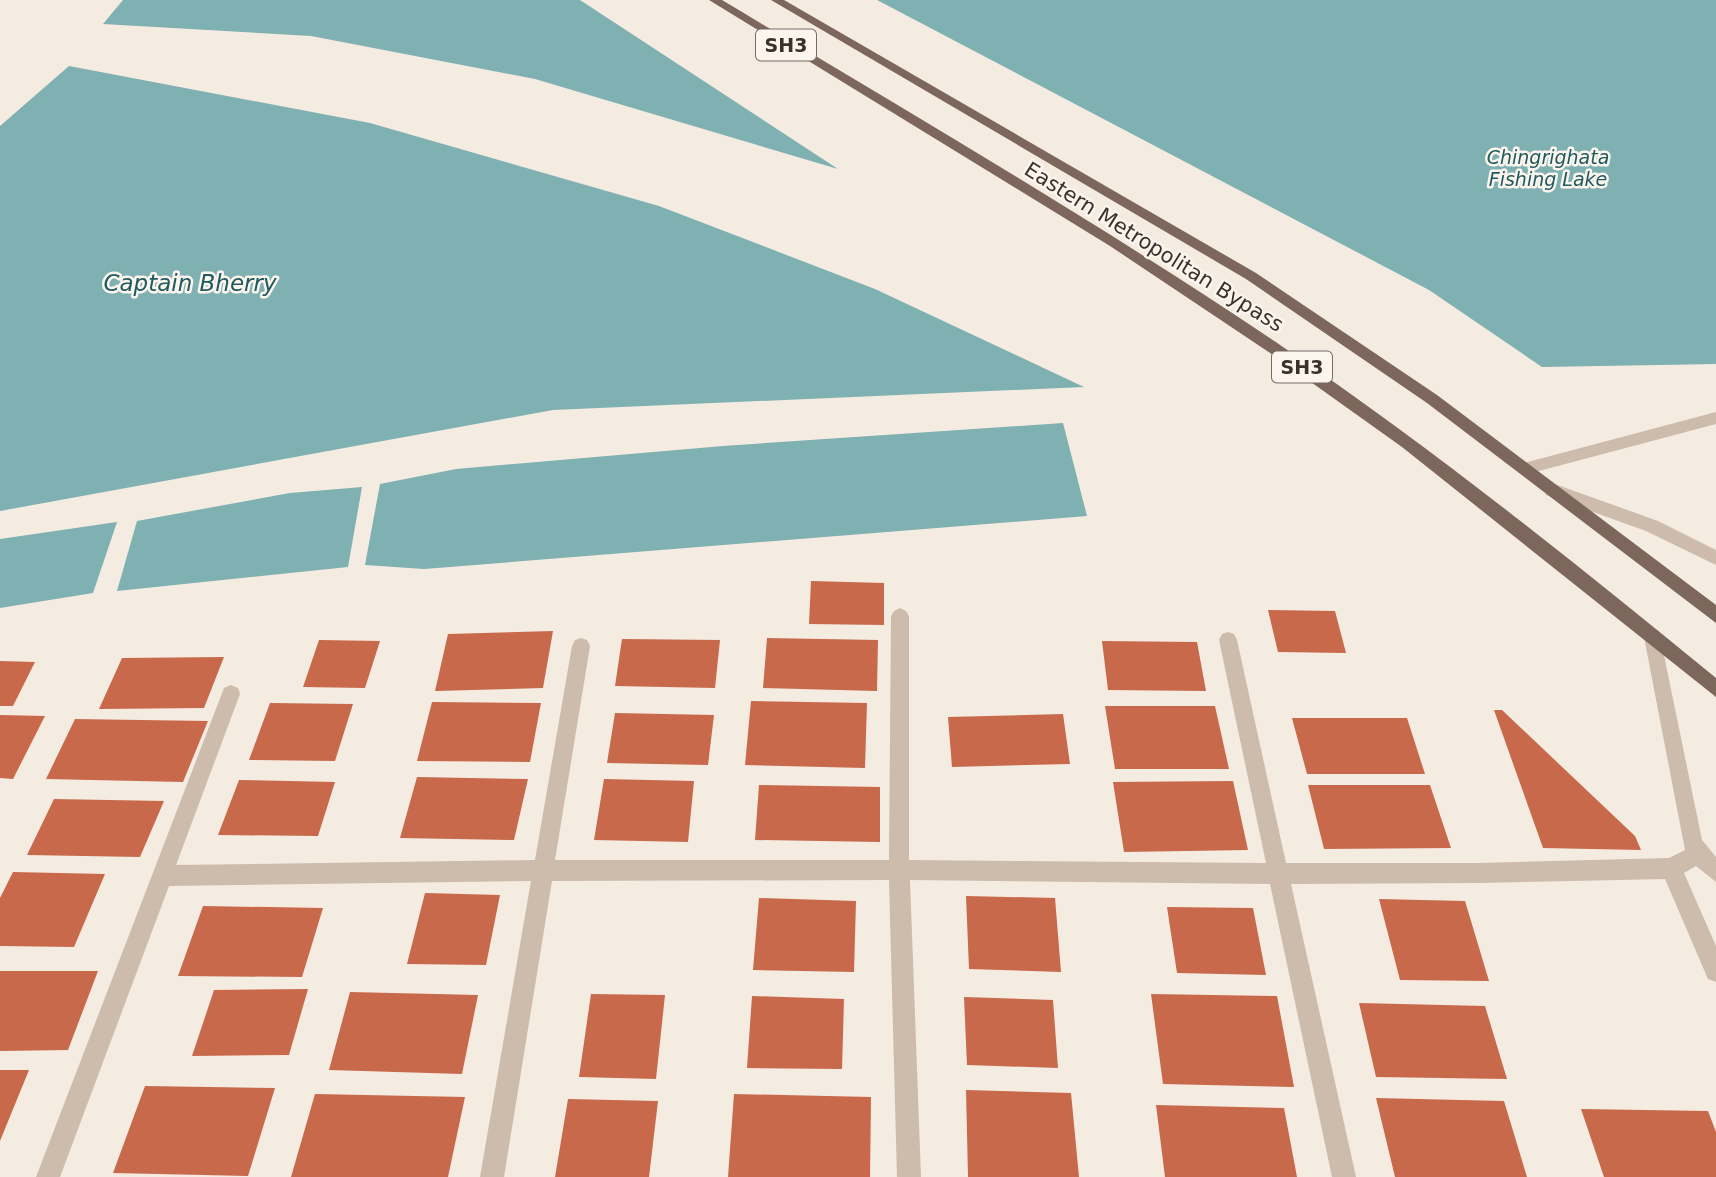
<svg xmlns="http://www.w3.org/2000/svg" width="1716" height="1177" viewBox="0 0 1716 1177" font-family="'DejaVu Sans',sans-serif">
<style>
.water{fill:#7fb0b2}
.building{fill:#c8694b}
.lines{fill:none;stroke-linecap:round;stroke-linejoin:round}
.minor{fill:#cdbbac;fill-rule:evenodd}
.tertiary{fill:#cdbbac;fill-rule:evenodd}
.primary{fill:#7d675c;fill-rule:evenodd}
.labels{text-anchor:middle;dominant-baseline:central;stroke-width:5;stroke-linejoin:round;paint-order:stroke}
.shield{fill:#fbf5ee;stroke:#756b66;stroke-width:2}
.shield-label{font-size:19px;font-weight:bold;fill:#3b302b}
.far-water-label{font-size:19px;font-style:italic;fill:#1f5a5e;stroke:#fbf5ee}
.street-label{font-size:21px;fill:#3b302b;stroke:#fbf5ee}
.water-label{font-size:23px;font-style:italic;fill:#1f5a5e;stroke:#fbf5ee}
</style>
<rect width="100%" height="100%" fill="#f4ebe1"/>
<path class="water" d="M 123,0 L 580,0 L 838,169 L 535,79 L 311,36 L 103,24 Z
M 877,0 L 1716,0 L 1716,364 L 1542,367 L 1429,290 Z
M 69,66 L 370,123 L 659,206 L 875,289 L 1084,387 L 553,410 L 0,511 L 0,126 Z
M 1063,423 L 1087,516 L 424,569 L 365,565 L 380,484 L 456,469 L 723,446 Z
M 362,487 L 348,567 L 117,591 L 137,521 L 290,493 Z
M 117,522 L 93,593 L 0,608 L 0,539 Z"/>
<path class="building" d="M 811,581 L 884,583 L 884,625 L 809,624 Z
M 1268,610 L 1335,611 L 1346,653 L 1278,652 Z
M 553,631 L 543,688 L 435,691 L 448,634 Z
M 767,638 L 878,640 L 877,691 L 763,688 Z
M 622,639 L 720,640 L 715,688 L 615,686 Z
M 319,640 L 380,641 L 365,688 L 303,687 Z
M 1102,641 L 1197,642 L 1206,691 L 1108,690 Z
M 224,657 L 204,708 L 99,709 L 122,658 Z
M 0,661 L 35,662 L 13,706 L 0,706 Z
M 751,701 L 867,703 L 865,768 L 745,765 Z
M 432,702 L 541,703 L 530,762 L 417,761 Z
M 270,703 L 353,704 L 335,761 L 249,760 Z
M 1105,706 L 1215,706 L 1229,769 L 1115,769 Z
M 1494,710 L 1502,710 L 1635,836 L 1641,850 L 1543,848 Z
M 615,713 L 714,715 L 708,765 L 607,763 Z
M 1063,714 L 1070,764 L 952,767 L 948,717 Z
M 0,715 L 45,716 L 13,779 L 0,778 Z
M 1292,718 L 1407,718 L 1425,774 L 1307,774 Z
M 75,719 L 208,721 L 183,782 L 46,779 Z
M 417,777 L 528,779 L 514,840 L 400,838 Z
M 604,779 L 694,781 L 688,842 L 594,840 Z
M 239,780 L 335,782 L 318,836 L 218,835 Z
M 1233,781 L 1248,850 L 1124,852 L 1113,782 Z
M 759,785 L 880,787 L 880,842 L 755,840 Z
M 1308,785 L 1430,785 L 1451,848 L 1324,849 Z
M 54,799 L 164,801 L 140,857 L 27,855 Z
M 13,872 L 105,874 L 74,947 L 0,946 L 0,898 Z
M 425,893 L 500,895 L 486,965 L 407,964 Z
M 966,896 L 1055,898 L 1061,972 L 969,969 Z
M 759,898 L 856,901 L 854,972 L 753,970 Z
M 1379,899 L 1465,901 L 1489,981 L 1400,980 Z
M 203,906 L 323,908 L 302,977 L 178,976 Z
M 1167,907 L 1253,908 L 1266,975 L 1177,973 Z
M 0,971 L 98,971 L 68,1050 L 0,1051 Z
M 308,989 L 289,1055 L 192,1056 L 214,990 Z
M 350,992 L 478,995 L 462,1074 L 329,1070 Z
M 591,994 L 665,995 L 656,1079 L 579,1077 Z
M 1151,994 L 1277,996 L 1294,1087 L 1163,1084 Z
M 752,996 L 844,999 L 842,1069 L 747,1068 Z
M 964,997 L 1053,1000 L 1058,1068 L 967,1065 Z
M 1359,1003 L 1485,1006 L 1507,1079 L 1376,1077 Z
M 0,1070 L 29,1070 L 0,1141 Z
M 145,1086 L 275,1088 L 248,1176 L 113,1173 Z
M 966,1090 L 1071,1093 L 1079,1177 L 968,1177 Z
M 315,1094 L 465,1097 L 448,1177 L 291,1177 Z
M 734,1094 L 871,1097 L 870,1177 L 728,1177 Z
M 1376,1098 L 1504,1101 L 1527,1177 L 1395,1177 Z
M 568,1099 L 658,1101 L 649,1177 L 555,1177 Z
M 1156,1105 L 1284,1108 L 1297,1177 L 1165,1177 Z
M 1581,1109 L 1708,1111 L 1716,1132 L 1716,1177 L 1604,1177 Z"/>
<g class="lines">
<path class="minor" d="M 1716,412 L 1716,424 L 1524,475 L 1516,469 L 1524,463 Z
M 900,608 L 906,611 L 909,616 L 909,860 L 1266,863 L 1219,640 L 1222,634 L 1228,632 L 1234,634 L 1237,640 L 1286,863 L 1478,863 L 1669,858 L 1685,850 L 1644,637 L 1647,631 L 1653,629 L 1659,631 L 1702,840 L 1716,857 L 1716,882 L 1696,866 L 1684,873 L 1716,946 L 1716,982 L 1708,979 L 1665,879 L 1478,883 L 1291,884 L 1356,1177 L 1332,1177 L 1270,884 L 910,880 L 921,1177 L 897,1177 L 889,880 L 552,881 L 504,1177 L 480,1177 L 531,881 L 169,886 L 60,1177 L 36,1177 L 224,688 L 231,685 L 238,688 L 240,694 L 176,865 L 535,860 L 572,646 L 575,640 L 581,638 L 587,640 L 590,646 L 555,860 L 889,860 L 891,616 L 894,611 Z"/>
<path class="tertiary" d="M 1552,483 L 1658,521 L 1716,550 L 1716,565 L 1646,531 L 1546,495 L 1544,490 L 1546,485 Z"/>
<path class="primary" d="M 709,0 L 722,0 C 910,113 1101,224 1283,347 C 1434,449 1575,563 1716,678 L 1716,697 L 1402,447 L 1273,355 L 1110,246 Z
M 771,0 L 784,0 L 1256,273 L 1437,395 L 1716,605 L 1716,623 L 1427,403 L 1246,279 Z"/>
</g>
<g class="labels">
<g class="shield">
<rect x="756" y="29.5" width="60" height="31" rx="5"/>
<rect x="1272" y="351.5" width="60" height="31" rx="5"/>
</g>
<g class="shield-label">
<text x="786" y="45">SH3</text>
<text x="1302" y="367">SH3</text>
</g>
<g class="far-water-label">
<text x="1548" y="157">Chingrighata<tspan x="1548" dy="22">Fishing Lake</tspan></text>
</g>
<g class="street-label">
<text transform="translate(1154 247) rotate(32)">Eastern Metropolitan Bypass</text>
</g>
<g class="water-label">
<text x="190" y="283">Captain Bherry</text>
</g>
</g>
</svg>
